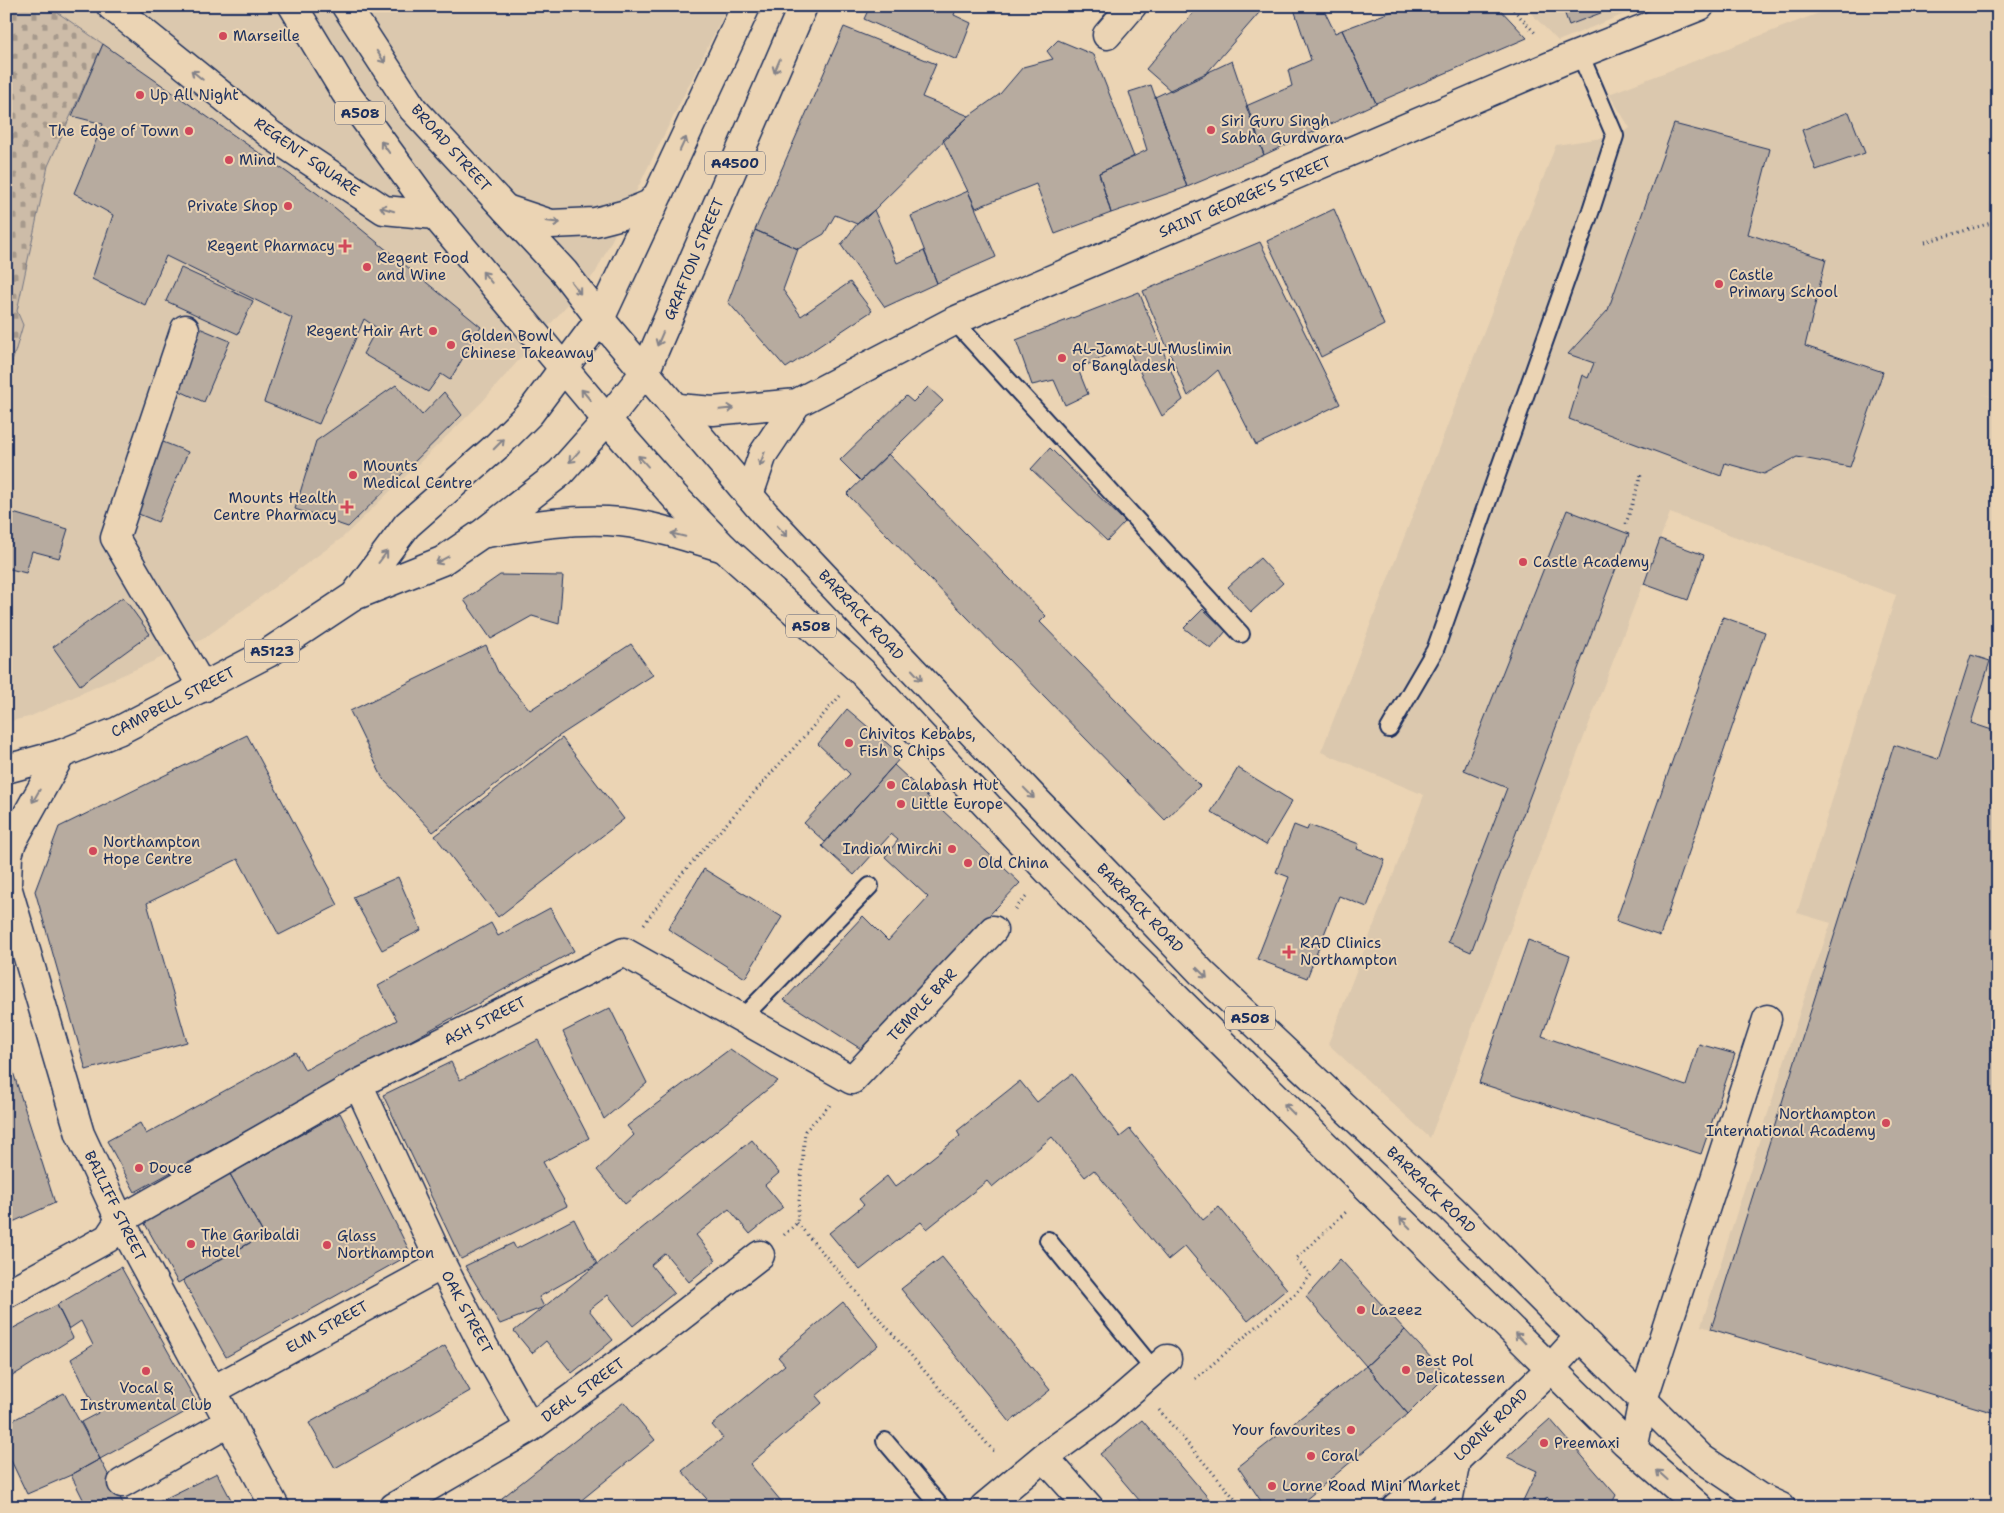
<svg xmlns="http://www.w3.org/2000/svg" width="2004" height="1513" viewBox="0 0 2004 1513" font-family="'Shantell Sans',sans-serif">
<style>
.built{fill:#dbc8ae}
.cemetery{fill:url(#cemetery-stones);stroke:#747683}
.building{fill:#b7ab9f;stroke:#1b2f5e}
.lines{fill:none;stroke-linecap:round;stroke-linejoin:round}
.lane-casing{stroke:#1b2f5e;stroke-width:20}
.street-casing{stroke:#1b2f5e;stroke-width:31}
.primary-casing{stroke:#1b2f5e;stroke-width:31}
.highway-casing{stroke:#1b2f5e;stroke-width:31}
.path{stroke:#1b2f5e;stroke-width:3;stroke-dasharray:1 4;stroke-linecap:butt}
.lane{stroke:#ebd4b4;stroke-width:16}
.street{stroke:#ebd4b4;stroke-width:28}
.primary{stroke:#ebd4b4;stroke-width:28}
.highway{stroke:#ebd4b4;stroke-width:28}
.oneway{stroke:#838289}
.poi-dot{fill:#d1495b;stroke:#ebd4b4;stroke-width:2}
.labels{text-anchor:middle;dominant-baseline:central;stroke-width:4;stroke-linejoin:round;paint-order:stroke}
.shield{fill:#ebd4b4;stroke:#596078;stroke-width:1}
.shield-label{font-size:14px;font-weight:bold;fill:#1b2f5e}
.poi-label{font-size:15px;fill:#1b2f5e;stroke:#ebd4b4;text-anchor:start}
.street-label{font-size:15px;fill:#1b2f5e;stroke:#ebd4b4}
</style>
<defs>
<pattern id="cemetery-stones" width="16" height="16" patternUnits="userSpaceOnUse" patternTransform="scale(1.25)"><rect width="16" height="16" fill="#cdbca8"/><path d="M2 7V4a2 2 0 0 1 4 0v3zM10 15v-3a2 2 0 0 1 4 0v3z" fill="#a6998c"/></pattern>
</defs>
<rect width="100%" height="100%" fill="#ebd4b4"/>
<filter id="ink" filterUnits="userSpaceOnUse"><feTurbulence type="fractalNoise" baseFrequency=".02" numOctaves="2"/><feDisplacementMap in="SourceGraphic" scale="10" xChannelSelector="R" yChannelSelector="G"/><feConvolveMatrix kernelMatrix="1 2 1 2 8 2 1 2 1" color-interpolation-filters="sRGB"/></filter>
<g filter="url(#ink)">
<path class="built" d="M 6,6 L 728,6 L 596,272 L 482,402 L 342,538 L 203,639 L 29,717 L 6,722 Z
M 1524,6 L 1644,6 L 1558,41 Z
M 1837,6 L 1998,6 L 1998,398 L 1982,394 L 1998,399 L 1998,1414 L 1701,1326 L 1803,1002 L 1831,923 L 1797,913 L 1896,595 L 1670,513 L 1430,1138 L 1328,1044 L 1424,795 L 1321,752 L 1556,145 L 1615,136 L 1630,128 L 1609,94 Z"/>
<path class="cemetery" d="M 6,6 L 48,6 L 103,44 L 48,166 L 17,311 L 23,325 L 6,383 Z"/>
<path class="building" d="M 870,6 L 957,6 L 954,15 L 971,23 L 957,60 L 864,19 Z
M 1199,6 L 1265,6 L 1205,75 L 1171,91 L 1146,69 Z
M 1293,6 L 1322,6 L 1335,33 L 1342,30 L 1376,103 L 1264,155 L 1246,106 L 1292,86 L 1288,70 L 1311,60 Z
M 1406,6 L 1497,6 L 1527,38 L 1376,103 L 1342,30 Z
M 1562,6 L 1619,6 L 1569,25 Z
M 844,27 L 936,64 L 922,97 L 969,116 L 868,216 L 857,224 L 835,215 L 824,234 L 798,249 L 755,230 Z
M 1058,40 L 1094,55 L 1134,157 L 1099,173 L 1111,213 L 1055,234 L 1036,184 L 976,208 L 943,140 L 969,116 L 1000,94 L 1023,67 L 1053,59 L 1047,51 Z
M 103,44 L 318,194 L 481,327 L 450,380 L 441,374 L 428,392 L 363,354 L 377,328 L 364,319 L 319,424 L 264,402 L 292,318 L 166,256 L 145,305 L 92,279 L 113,215 L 74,193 L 103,124 L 72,116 Z
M 1232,61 L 1264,155 L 1187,187 L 1155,97 Z
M 1151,85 L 1187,187 L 1111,213 L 1099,173 L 1147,150 L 1129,92 Z
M 1849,112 L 1865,153 L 1816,170 L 1802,130 Z
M 1674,124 L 1770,149 L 1748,234 L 1826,259 L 1805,346 L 1883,372 L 1850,467 L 1797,457 L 1764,474 L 1725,463 L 1721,476 L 1569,419 L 1582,375 L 1588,378 L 1594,363 L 1568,354 L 1608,310 Z
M 968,191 L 996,257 L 937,283 L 911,216 Z
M 1334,209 L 1384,325 L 1321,357 L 1267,241 Z
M 874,210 L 897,263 L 924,251 L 937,283 L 885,307 L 841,245 L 857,224 Z
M 755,230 L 798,249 L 783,290 L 801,316 L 850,282 L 872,311 L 786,368 L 728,302 Z
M 1260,242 L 1340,404 L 1256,445 L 1218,370 L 1188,396 L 1143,291 Z
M 181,268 L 253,301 L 238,334 L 166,301 Z
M 1139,292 L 1183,400 L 1162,416 L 1127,346 L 1078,369 L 1088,394 L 1065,405 L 1054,380 L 1032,385 L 1016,340 Z
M 197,327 L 230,341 L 204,402 L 171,387 Z
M 396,385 L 422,415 L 444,392 L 462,415 L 348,527 L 295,509 L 316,441 Z
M 928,387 L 943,401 L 861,481 L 840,460 L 906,396 L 913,402 Z
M 158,440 L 188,452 L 158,522 L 129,510 Z
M 1050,448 L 1125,522 L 1107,541 L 1031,469 Z
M 888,454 L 1046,616 L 1040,622 L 1200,786 L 1165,820 L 847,494 Z
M 1567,510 L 1629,534 L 1471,952 L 1448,942 L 1507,788 L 1464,770 Z
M 6,511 L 68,529 L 59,558 L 32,551 L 26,573 L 6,568 L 8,540 L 6,539 Z
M 1660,539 L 1704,555 L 1688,600 L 1644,584 Z
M 1260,558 L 1283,583 L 1251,612 L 1228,587 Z
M 500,575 L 563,576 L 559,624 L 532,616 L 491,639 L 464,600 Z
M 123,597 L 150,634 L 80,685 L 53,647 Z
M 1203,609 L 1226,631 L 1211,649 L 1184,628 Z
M 1723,617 L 1765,632 L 1660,936 L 1616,921 Z
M 631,644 L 653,675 L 556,738 L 433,832 L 383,779 L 350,711 L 486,645 L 498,672 L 530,710 Z
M 1971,655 L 1990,661 L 1971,723 L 1998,732 L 1998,1414 L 1711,1329 L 1894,745 L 1938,759 Z
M 847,709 L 902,756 L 825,842 L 804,823 L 850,774 L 818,744 Z
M 247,735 L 338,905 L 279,935 L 238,859 L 147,903 L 187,1042 L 86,1070 L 35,891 L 59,827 Z
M 562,738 L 624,819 L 498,917 L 435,836 Z
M 894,765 L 1020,883 L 861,1049 L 784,1000 L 863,916 L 888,941 L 928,897 L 885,857 L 898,840 L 891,834 L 854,875 L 822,846 Z
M 1238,768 L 1292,801 L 1266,845 L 1211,812 Z
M 1294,825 L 1307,830 L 1309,825 L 1359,844 L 1357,849 L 1385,860 L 1367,907 L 1339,896 L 1307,978 L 1257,959 L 1289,877 L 1276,872 Z
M 704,869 L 782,917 L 745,978 L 668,929 Z
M 398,877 L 421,930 L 382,950 L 353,897 Z
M 550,908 L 574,951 L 135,1192 L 107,1141 L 140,1123 L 146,1134 L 295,1052 L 305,1070 L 397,1020 L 378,986 L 491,923 L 498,936 Z
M 1528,940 L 1570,956 L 1542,1036 L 1686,1086 L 1699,1044 L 1735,1054 L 1701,1154 L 1479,1083 Z
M 610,1008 L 647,1083 L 604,1119 L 563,1032 Z
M 538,1040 L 589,1138 L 543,1162 L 567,1206 L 461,1259 L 383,1095 L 451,1062 L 460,1080 Z
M 730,1049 L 778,1081 L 625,1204 L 597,1170 L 634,1135 L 627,1126 Z
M 6,1050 L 55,1203 L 6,1225 Z
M 1072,1074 L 1120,1137 L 1130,1129 L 1203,1220 L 1219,1207 L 1287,1289 L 1248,1321 L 1185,1246 L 1168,1260 L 1094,1170 L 1085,1177 L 1052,1137 L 992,1187 L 987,1181 L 927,1229 L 921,1222 L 860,1270 L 829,1233 L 864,1205 L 859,1199 L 887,1176 L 895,1187 L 960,1136 L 957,1131 L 1020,1081 L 1037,1102 Z
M 340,1113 L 411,1254 L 226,1357 L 183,1280 L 264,1235 L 230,1174 Z
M 752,1140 L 779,1173 L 765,1185 L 783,1207 L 750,1234 L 729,1209 L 696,1235 L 716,1260 L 689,1282 L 665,1253 L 651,1265 L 674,1293 L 633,1326 L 608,1295 L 589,1310 L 613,1340 L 572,1373 L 546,1341 L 532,1353 L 514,1331 Z
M 230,1174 L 264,1235 L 178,1283 L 144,1222 Z
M 574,1219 L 597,1264 L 539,1297 L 544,1307 L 500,1324 L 465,1266 L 513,1243 L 516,1249 Z
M 942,1257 L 1050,1390 L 1010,1422 L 901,1289 Z
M 1340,1259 L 1405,1330 L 1366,1366 L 1306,1297 Z
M 121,1267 L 198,1405 L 100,1459 L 81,1422 L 98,1413 L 71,1359 L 93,1345 L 81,1321 L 69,1329 L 57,1305 Z
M 843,1302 L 878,1345 L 816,1396 L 822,1403 L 750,1464 L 786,1507 L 714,1507 L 682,1471 L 723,1438 L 712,1425 L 785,1365 L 778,1357 Z
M 57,1305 L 73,1338 L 6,1380 L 6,1332 Z
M 1405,1330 L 1447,1375 L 1408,1414 L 1366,1366 Z
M 445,1346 L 470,1391 L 335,1468 L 309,1423 Z
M 1366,1366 L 1408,1414 L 1297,1507 L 1265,1507 L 1238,1467 Z
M 64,1393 L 100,1459 L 71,1475 L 27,1494 L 6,1450 L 6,1424 Z
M 624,1402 L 655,1440 L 573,1507 L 509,1507 L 502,1498 Z
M 1550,1419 L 1616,1495 L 1610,1507 L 1556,1507 L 1547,1497 L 1542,1507 L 1520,1507 L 1537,1471 L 1507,1457 Z
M 1142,1420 L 1216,1507 L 1145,1507 L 1100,1454 Z
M 100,1459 L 125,1507 L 87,1507 L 71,1475 Z
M 217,1473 L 235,1507 L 148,1507 Z"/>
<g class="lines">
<defs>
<path id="lane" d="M 954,321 L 1241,634
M 1389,729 L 1435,650 L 1591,210 L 1615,136 L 1580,54
M 742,1018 L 870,886
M 1048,1240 L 1154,1370
M 885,1441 L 941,1507"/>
<path id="street" d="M 111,6 L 271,135 L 384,210 L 435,215
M 1107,35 L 1132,6
M 185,329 L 115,538 L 203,688
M 678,408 L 713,411 L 797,403 L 954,321 L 1562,61 L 1700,6
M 749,495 L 763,454 L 797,403
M 6,883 L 80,1134 L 120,1220 L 275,1507
M 7,884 L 8,855 L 12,842 L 61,754
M 358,1084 L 442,1265 L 483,1345 L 530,1428
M 6,1294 L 108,1238 L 120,1220 L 358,1084 L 624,952 L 852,1080 L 993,930
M 213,1390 L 442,1265
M 1633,1450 L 1643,1400 L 1767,1019
M 1044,1457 L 1089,1507
M 122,1483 L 230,1422
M 394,1507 L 530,1428 L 635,1352 L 760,1255
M 984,1507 L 1044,1457 L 1105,1413 L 1167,1359
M 1396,1507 L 1456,1460 L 1551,1368 L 1580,1336
M 1447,1507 L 1456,1460"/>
<path id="primary" d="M 506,209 L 551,224 L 595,222 L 626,214 L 650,204 L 659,193
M 487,533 C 531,525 576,518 621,522 C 655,526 691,538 724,548
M 354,596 L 407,525 L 497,446 L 530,413 L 600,319 L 746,6
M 6,769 L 61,754 L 118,731 L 268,653 L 354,596 L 442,561 L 483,533 L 560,473 L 607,420 L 645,372 L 803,6"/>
<path id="highway" d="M 293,6 L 345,92 L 435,215 L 607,420 L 675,497 L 724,548 L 862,672 L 1050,873 L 1625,1442 L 1699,1507
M 346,6 L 413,109 L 564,272 L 600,319 L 766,515 L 1032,796 L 1203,974 L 1452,1209 L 1701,1458 L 1759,1497 L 1781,1507"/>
</defs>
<use href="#lane" class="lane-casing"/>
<use href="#street" class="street-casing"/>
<use href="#primary" class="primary-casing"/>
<use href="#highway" class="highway-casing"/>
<path class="path" d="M 1510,6 L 1537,35
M 1925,242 L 1998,221
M 1626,524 L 1641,475
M 1015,909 L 1028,895
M 644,924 L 679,877 L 840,696
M 797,1223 L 996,1454
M 784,1235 L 797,1223 L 805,1131 L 830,1105
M 1195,1379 L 1295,1294 L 1311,1275 L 1296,1259 L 1346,1212
M 1159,1410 L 1242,1507"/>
<use href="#lane" class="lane"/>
<use href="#street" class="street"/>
<use href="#primary" class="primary"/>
<use href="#highway" class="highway"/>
</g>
<defs><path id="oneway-shaft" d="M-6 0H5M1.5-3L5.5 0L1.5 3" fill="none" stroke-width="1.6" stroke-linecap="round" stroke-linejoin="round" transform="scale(1.25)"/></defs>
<g class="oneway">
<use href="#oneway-shaft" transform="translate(381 57) rotate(55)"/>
<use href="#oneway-shaft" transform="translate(777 66) rotate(113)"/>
<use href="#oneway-shaft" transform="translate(197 75) rotate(-141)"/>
<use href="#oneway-shaft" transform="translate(683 144) rotate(-65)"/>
<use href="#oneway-shaft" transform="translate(385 147) rotate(-126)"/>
<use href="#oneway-shaft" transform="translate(387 209) rotate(-163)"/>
<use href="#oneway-shaft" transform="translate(553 222) rotate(7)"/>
<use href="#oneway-shaft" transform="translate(487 277) rotate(-129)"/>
<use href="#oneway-shaft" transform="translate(576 288) rotate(52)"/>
<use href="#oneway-shaft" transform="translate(660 339) rotate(113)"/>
<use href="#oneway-shaft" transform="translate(586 395) rotate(-130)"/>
<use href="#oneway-shaft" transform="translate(727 409) rotate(-6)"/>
<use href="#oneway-shaft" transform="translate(499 444) rotate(-45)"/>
<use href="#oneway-shaft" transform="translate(574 457) rotate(132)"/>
<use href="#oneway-shaft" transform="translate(762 459) rotate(111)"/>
<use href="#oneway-shaft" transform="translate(643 461) rotate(-132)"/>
<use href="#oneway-shaft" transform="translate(782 531) rotate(47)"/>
<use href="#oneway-shaft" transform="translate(678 535) rotate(-167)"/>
<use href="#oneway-shaft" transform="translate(383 557) rotate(-53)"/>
<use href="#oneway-shaft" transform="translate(442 560) rotate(152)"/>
<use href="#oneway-shaft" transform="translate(917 675) rotate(47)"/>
<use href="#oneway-shaft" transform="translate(1029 793) rotate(46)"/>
<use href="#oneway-shaft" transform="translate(36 796) rotate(120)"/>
<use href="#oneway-shaft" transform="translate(1202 973) rotate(45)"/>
<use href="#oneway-shaft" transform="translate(1289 1109) rotate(-135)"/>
<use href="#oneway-shaft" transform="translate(1405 1223) rotate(-135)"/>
<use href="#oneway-shaft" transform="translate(1520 1338) rotate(-135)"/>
<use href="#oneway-shaft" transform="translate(1662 1475) rotate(-138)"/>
</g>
</g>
<g class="poi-dot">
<circle cx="223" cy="36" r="5"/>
<circle cx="140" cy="95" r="5"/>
<circle cx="1211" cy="130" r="5"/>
<circle cx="189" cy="131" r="5"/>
<circle cx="229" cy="160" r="5"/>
<circle cx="288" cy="206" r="5"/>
<path d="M342.5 238.5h5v5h5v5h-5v5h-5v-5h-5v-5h5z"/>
<circle cx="367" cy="267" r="5"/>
<circle cx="1719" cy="284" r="5"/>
<circle cx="433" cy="331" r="5"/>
<circle cx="451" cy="345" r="5"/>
<circle cx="1062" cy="358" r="5"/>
<circle cx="353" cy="475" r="5"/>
<path d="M344.5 499.5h5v5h5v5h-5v5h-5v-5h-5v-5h5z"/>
<circle cx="1523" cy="562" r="5"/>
<circle cx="849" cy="743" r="5"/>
<circle cx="891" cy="785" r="5"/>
<circle cx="901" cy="804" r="5"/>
<circle cx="952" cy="849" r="5"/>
<circle cx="93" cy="851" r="5"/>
<circle cx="968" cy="863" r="5"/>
<path d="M1286.5 944.5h5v5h5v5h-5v5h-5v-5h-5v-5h5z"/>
<circle cx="1886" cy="1123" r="5"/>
<circle cx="139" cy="1168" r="5"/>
<circle cx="191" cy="1244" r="5"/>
<circle cx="327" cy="1245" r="5"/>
<circle cx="1361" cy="1310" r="5"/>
<circle cx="1406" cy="1370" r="5"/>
<circle cx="146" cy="1371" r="5"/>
<circle cx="1351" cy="1430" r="5"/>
<circle cx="1544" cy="1443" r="5"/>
<circle cx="1311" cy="1456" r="5"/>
<circle cx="1272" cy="1486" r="5"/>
</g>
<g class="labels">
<g class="shield">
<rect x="335" y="101.5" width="50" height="23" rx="4"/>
<rect x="705" y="151.5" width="60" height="23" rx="4"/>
<rect x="786" y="614.5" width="50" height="23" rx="4"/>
<rect x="244.5" y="639.5" width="55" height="23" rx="4"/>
<rect x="1225" y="1006.5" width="50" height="23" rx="4"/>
</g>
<g class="shield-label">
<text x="360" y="113">A508</text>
<text x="735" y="163">A4500</text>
<text x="811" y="626">A508</text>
<text x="272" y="651">A5123</text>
<text x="1250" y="1018">A508</text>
</g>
<g class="poi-label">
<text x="233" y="36">Marseille</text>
<text x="150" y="95">Up All Night</text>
<text x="1221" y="121">Siri Guru Singh<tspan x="1221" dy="17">Sabha Gurdwara</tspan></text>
<text x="179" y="131" text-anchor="end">The Edge of Town</text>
<text x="239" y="160">Mind</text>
<text x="278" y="206" text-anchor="end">Private Shop</text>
<text x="335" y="246" text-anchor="end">Regent Pharmacy</text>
<text x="377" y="258">Regent Food<tspan x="377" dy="17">and Wine</tspan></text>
<text x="1729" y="275">Castle<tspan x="1729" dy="17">Primary School</tspan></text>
<text x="423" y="331" text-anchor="end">Regent Hair Art</text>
<text x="461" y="336">Golden Bowl<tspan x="461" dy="17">Chinese Takeaway</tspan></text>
<text x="1072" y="349">AL-Jamat-Ul-Muslimin<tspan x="1072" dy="17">of Bangladesh</tspan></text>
<text x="363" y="466">Mounts<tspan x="363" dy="17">Medical Centre</tspan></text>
<text x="337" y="498" text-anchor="end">Mounts Health<tspan x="337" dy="17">Centre Pharmacy</tspan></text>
<text x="1533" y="562">Castle Academy</text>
<text x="859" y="734">Chivitos Kebabs,<tspan x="859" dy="17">Fish &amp; Chips</tspan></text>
<text x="901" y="785">Calabash Hut</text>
<text x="911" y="804">Little Europe</text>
<text x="103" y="842">Northampton<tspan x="103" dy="17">Hope Centre</tspan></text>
<text x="942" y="849" text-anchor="end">Indian Mirchi</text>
<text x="978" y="863">Old China</text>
<text x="1300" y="943">RAD Clinics<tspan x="1300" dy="17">Northampton</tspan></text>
<text x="1876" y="1114" text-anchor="end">Northampton<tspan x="1876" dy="17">International Academy</tspan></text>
<text x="149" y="1168">Douce</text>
<text x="201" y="1235">The Garibaldi<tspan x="201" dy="17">Hotel</tspan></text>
<text x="337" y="1236">Glass<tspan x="337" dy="17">Northampton</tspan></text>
<text x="1371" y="1310">Lazeez</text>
<text x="1416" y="1361">Best Pol<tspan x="1416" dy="17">Delicatessen</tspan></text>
<text x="146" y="1388" text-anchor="middle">Vocal &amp;<tspan x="146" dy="17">Instrumental Club</tspan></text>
<text x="1341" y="1430" text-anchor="end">Your favourites</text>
<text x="1554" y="1443">Preemaxi</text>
<text x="1321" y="1456">Coral</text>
<text x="1282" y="1486">Lorne Road Mini Market</text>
</g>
<g class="street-label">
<text transform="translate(451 148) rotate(48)">BROAD STREET</text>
<text transform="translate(307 157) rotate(35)">REGENT SQUARE</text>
<text transform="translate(1245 197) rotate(-23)">SAINT GEORGE'S STREET</text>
<text transform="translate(694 259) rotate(-67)">GRAFTON STREET</text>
<text transform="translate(861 615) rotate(47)">BARRACK ROAD</text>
<text transform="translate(173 702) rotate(-27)">CAMPBELL STREET</text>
<text transform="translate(1140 908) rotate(46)">BARRACK ROAD</text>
<text transform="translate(922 1005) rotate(-47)">TEMPLE BAR</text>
<text transform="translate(485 1021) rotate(-27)">ASH STREET</text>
<text transform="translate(1431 1190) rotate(44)">BARRACK ROAD</text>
<text transform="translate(115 1206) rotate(64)">BAILIFF STREET</text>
<text transform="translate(467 1312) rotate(62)">OAK STREET</text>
<text transform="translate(327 1327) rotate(-29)">ELM STREET</text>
<text transform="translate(583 1390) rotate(-36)">DEAL STREET</text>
<text transform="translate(1491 1425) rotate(-44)">LORNE ROAD</text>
</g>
</g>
<rect width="2004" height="1513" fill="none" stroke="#ebd4b4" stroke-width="25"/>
<rect x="12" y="12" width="1979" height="1488" fill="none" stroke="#1b2f5e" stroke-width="2" filter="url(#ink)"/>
</svg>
